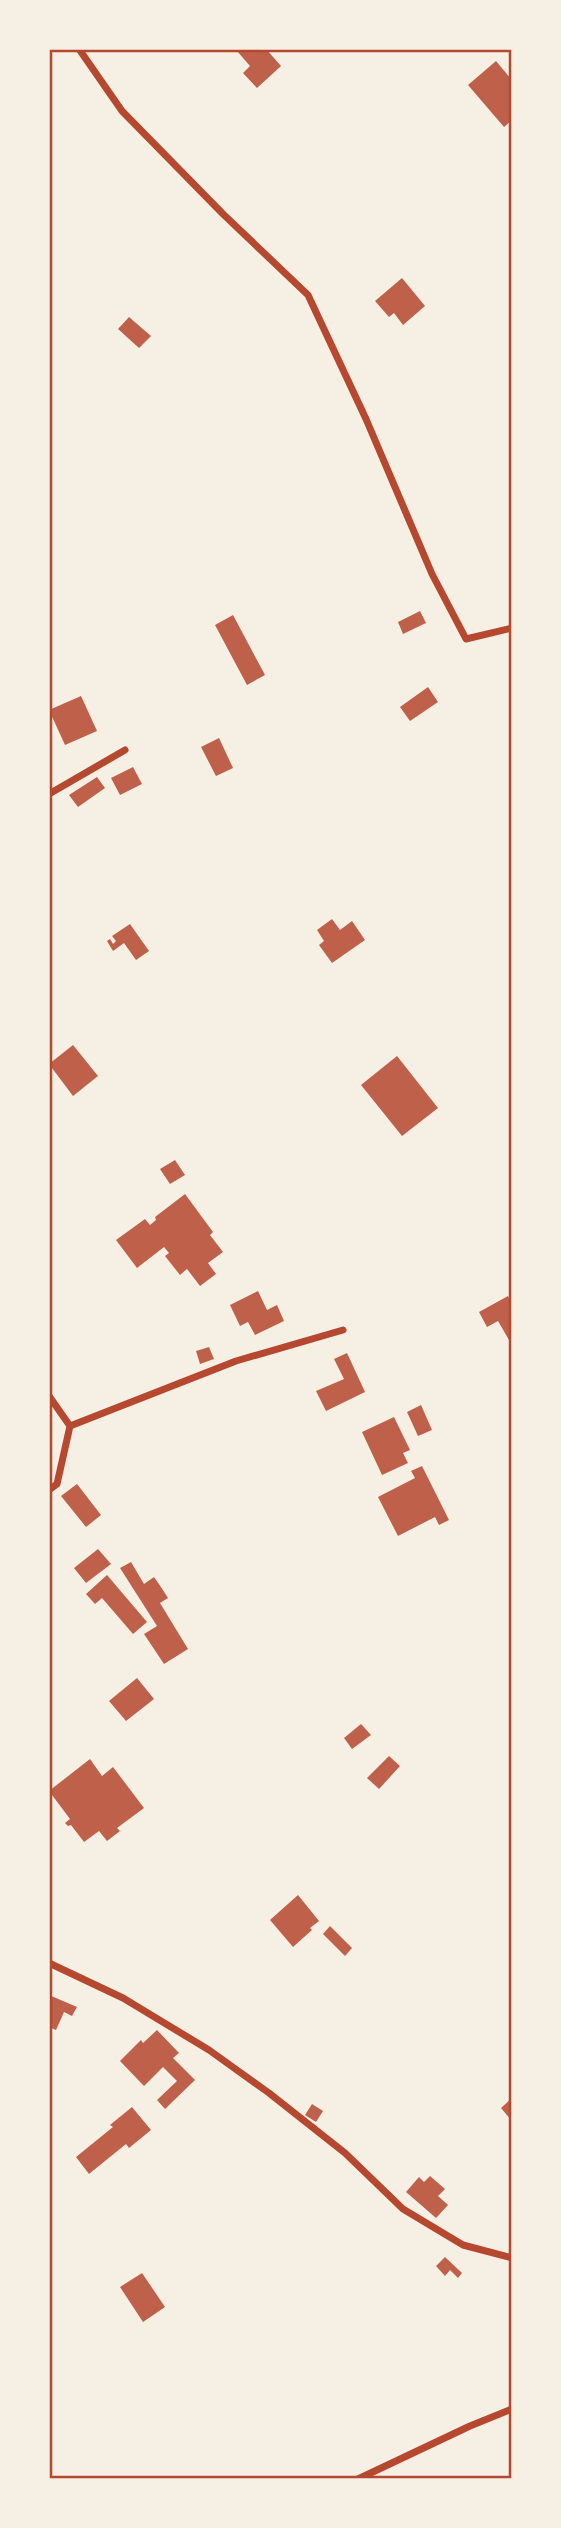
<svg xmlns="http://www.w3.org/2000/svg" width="561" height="2528" viewBox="0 0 561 2528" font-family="Arial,sans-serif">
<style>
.building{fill:#bf614a}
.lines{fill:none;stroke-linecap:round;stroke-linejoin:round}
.minor{stroke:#b5482f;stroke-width:7}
.neatline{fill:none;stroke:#b5482f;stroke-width:2.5}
</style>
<rect width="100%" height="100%" fill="#f6efe4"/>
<path class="building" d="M 239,49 L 266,49 L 281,66 L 257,88 L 243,73 L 250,66 L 237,51 Z
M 496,61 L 512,80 L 512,120 L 504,127 L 468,85 Z
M 402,278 L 425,306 L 403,325 L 394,313 L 389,317 L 375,301 Z
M 129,317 L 151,336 L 139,348 L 118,329 Z
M 420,611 L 426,623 L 403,634 L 398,622 Z
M 233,615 L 265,675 L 247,685 L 215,625 Z
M 428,687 L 438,702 L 410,721 L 400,707 Z
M 81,696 L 97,731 L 65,745 L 49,710 Z
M 219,738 L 233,768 L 216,776 L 201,747 Z
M 133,767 L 142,784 L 120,795 L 111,778 Z
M 97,777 L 105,788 L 78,807 L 69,795 Z
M 332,919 L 340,930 L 352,921 L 365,940 L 332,963 L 319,945 L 324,941 L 317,930 Z
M 130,924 L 149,951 L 136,960 L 124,943 L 113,951 L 107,941 L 110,939 L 113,944 L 116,941 L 112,936 Z
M 73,1045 L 98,1076 L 73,1096 L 49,1064 Z
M 397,1056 L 438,1108 L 402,1136 L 361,1085 Z
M 175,1160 L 185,1175 L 170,1184 L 160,1169 Z
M 185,1194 L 213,1232 L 210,1235 L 223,1252 L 208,1263 L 216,1274 L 200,1286 L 187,1269 L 180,1275 L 165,1256 L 169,1253 L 164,1247 L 137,1268 L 116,1240 L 145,1219 L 150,1225 L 156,1220 L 155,1217 Z
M 258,1291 L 267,1310 L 277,1305 L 284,1321 L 255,1335 L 248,1322 L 240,1326 L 230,1305 Z
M 508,1296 L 512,1304 L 512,1339 L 509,1340 L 498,1321 L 487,1327 L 479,1312 Z
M 209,1347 L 214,1359 L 200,1364 L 196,1351 Z
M 347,1353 L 365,1392 L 326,1411 L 316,1391 L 344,1379 L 334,1359 Z
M 421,1405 L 432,1430 L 418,1436 L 407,1412 Z
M 394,1417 L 410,1450 L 403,1453 L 408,1463 L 382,1475 L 362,1432 Z
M 422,1466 L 449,1520 L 439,1525 L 435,1517 L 398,1536 L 378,1497 L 415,1478 L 411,1471 Z
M 77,1484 L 101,1515 L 86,1527 L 61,1496 Z
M 98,1549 L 111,1564 L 86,1583 L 74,1568 Z
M 131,1562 L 144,1584 L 154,1577 L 161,1587 L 168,1598 L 160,1603 L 188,1649 L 164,1664 L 144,1634 L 157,1626 L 120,1568 Z
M 107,1575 L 147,1622 L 133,1634 L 102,1598 L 95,1604 L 86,1594 Z
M 137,1678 L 154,1699 L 126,1721 L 109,1701 Z
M 361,1724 L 371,1735 L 352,1749 L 344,1738 Z
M 389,1756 L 400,1766 L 379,1789 L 367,1778 Z
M 90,1759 L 102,1776 L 113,1767 L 144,1808 L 117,1828 L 120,1831 L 107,1841 L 99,1831 L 84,1842 L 71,1825 L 68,1826 L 65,1823 L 70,1819 L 49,1791 Z
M 298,1895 L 319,1921 L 310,1928 L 312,1930 L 293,1947 L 270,1920 Z
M 330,1926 L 352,1948 L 345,1956 L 323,1934 Z
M 49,1995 L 77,2007 L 72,2016 L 64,2012 L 56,2030 L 49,2027 Z
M 157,2030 L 179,2053 L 173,2058 L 195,2080 L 165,2109 L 157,2100 L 177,2081 L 163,2067 L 144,2086 L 120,2061 L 141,2040 L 143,2043 Z
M 512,2098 L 512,2121 L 501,2108 Z
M 312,2104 L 323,2111 L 316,2122 L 305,2115 Z
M 132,2107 L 151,2130 L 129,2148 L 126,2144 L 89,2174 L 76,2157 L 113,2127 L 110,2125 Z
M 430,2176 L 445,2189 L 438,2196 L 448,2205 L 436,2218 L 406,2192 L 419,2177 L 424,2182 Z
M 445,2257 L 462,2273 L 458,2278 L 450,2270 L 445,2276 L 436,2266 Z
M 142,2273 L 165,2307 L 143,2322 L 120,2287 Z"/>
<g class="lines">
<path class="minor" d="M 79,49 L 122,111 L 223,214 L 308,295 L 366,419 L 432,574 L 466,639 L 512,628
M 49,794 L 125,750
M 49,1396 L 70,1426 L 57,1484 L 49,1490
M 70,1426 L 236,1361 L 343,1330
M 49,1963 L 123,1998 L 209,2050 L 269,2093 L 345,2153 L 403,2209 L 463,2245 L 512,2258
M 358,2479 L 470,2426 L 512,2409"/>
</g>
<rect width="561" height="2528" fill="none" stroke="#f6efe4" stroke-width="102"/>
<rect x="51" y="51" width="459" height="2426" class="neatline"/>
</svg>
